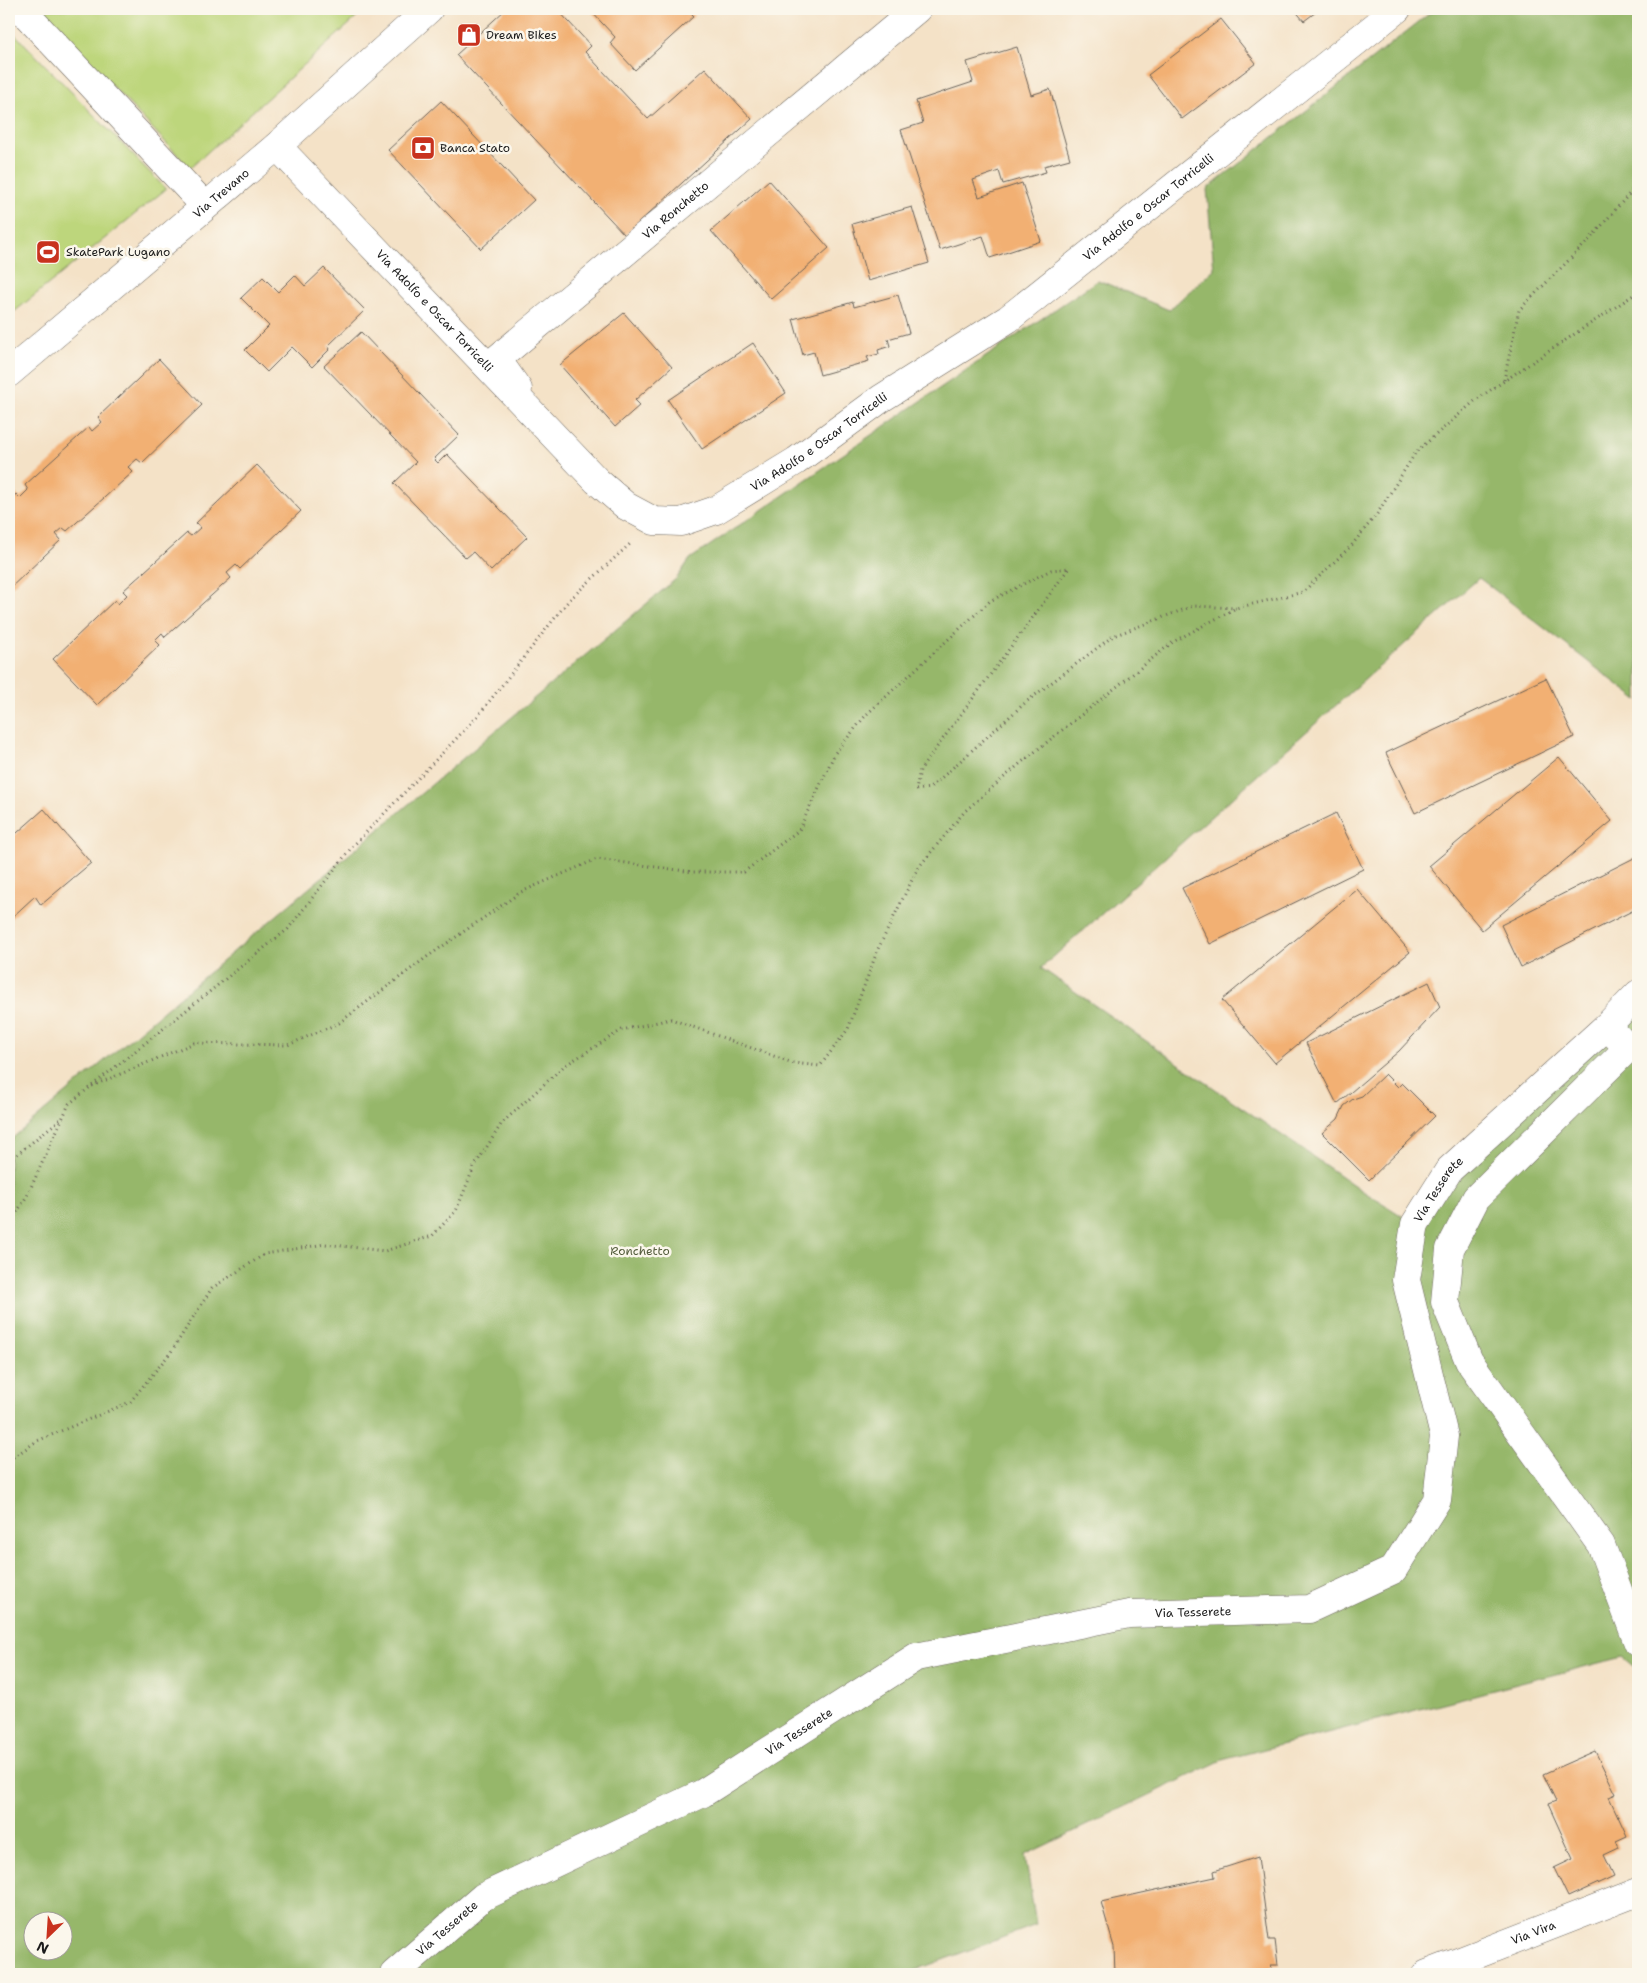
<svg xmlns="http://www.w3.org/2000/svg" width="1647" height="1983" viewBox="0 0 1647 1983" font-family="'Shantell Sans',sans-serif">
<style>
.green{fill:#bdd67b;stroke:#6c794c}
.forest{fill:#96b76b;stroke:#596a44;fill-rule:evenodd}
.building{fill:#f2b073}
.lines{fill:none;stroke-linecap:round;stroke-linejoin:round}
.minor-casing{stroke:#686158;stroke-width:29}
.major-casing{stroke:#686158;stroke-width:29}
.path{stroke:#686158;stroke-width:3;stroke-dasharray:1 4;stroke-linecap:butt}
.minor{stroke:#fff;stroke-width:28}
.major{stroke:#fff;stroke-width:28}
.labels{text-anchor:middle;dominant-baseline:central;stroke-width:5;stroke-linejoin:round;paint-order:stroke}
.poi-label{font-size:12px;fill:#1c1c1c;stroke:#fbf7ec;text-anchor:start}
.street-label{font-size:12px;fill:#1c1c1c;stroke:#fbf7ec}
.park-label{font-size:12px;fill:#545d3d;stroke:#fbf7ec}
</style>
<rect width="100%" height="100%" fill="#fbf7ec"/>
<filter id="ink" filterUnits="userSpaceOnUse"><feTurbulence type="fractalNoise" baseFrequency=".02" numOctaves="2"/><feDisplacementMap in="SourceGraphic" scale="10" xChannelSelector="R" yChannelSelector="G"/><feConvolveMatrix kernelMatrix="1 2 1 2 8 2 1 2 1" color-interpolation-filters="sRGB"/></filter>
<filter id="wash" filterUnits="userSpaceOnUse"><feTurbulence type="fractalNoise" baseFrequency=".0096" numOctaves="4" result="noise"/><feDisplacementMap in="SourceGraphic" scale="20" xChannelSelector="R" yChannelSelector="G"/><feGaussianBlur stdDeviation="1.12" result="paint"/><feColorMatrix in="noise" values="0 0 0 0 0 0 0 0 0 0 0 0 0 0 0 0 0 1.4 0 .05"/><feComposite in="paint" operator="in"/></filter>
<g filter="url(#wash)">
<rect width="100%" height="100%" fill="#f4e2c7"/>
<path class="green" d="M 39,9 L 366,9 L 190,168 Z
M 9,28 L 166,189 L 9,316 Z"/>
<path class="forest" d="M 1435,9 L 1638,9 L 1638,700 L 1479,578 L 1041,968 L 1358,1188 L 1415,1224 L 1638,994 L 1638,1670 L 1622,1657 L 1222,1760 L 1025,1855 L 1036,1925 L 905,1974 L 9,1974 L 9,1141 L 677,578 L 690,559 L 1098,280 L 1169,310 L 1214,269 L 1207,189 ZM 32,1920 L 62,1920 L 62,1950 L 32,1950 Z"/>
<g id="blocks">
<path class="building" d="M 506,9 L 557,9 L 591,46 L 585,52 L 648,119 L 705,68 L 752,119 L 625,235 L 456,55 Z
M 589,9 L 687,9 L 694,16 L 635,70 L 610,43 L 615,37 Z
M 1294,9 L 1320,9 L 1304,21 Z
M 1221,19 L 1256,63 L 1182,119 L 1148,75 Z
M 1017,47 L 1031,95 L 1050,89 L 1070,159 L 1044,166 L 1046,172 L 1003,184 L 999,171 L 973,180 L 979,197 L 1022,183 L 1041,241 L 990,258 L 983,236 L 940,250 L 901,130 L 923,123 L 916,101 L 973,82 L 967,62 Z
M 441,101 L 534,200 L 481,249 L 388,150 Z
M 769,180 L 829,248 L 771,299 L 711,231 Z
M 912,207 L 929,263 L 868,281 L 852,224 Z
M 324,268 L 365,310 L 328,346 L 330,349 L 312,367 L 292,347 L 267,372 L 245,350 L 269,326 L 241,298 L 263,277 L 278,292 L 295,275 L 305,286 Z
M 898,295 L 909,333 L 888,339 L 890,346 L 878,350 L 879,354 L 867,357 L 869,361 L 820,375 L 814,352 L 803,355 L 793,319 L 853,302 L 854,307 Z
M 624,313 L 672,367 L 635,400 L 640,405 L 615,427 L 560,365 Z
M 361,332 L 459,435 L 434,459 L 438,463 L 447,454 L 527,537 L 491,571 L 473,552 L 466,558 L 394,483 L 416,462 L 324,366 Z
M 753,343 L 786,393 L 702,449 L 668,400 Z
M 159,359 L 202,405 L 142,463 L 137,459 L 128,467 L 133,472 L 67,531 L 63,528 L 56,534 L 61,540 L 9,589 L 9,502 L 16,494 L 20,498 L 28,490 L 25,485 L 89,427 L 92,431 L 102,422 L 98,417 Z
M 257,465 L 301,511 L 240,569 L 236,565 L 227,573 L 231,578 L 165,637 L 162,633 L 155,640 L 160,645 L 97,705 L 53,659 L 115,600 L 118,604 L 127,595 L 123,591 L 187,533 L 191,536 L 201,527 L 196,523 Z
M 1546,678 L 1574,737 L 1415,813 L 1386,753 Z
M 1559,757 L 1612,821 L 1482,930 L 1429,866 Z
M 44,809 L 91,863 L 41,905 L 35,896 L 9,920 L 9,840 Z
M 1336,813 L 1363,869 L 1210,944 L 1182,888 Z
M 1638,856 L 1638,908 L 1521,967 L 1501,925 Z
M 1357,889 L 1410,952 L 1275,1063 L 1222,1000 Z
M 1429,982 L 1440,1007 L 1399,1051 L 1337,1104 L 1306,1043 Z
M 1385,1074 L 1398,1087 L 1402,1083 L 1435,1116 L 1369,1180 L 1322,1133 L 1338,1119 L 1344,1106 L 1353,1099 L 1362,1096 Z
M 1595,1751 L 1616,1794 L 1609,1797 L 1627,1836 L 1616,1841 L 1619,1848 L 1604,1855 L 1614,1876 L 1568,1897 L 1554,1868 L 1573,1859 L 1548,1804 L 1556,1801 L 1543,1774 Z
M 1258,1857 L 1269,1940 L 1275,1940 L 1278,1965 L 1271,1965 L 1274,1974 L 1115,1974 L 1114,1947 L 1101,1902 L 1215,1877 L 1214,1871 Z"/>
</g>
</g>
<g filter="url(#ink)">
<use href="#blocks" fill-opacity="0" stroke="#686158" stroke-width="1"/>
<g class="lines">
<defs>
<g id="minor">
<path d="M 21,9 L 205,206"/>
<path id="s1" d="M 518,389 L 497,359 L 917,9"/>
<path d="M 1607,1026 L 1628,1048 L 1476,1198 L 1450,1249 L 1445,1302 L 1469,1361 L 1601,1545 L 1638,1643"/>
<path id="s2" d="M 394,1974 L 483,1897 L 703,1793 L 916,1657 L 1129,1614 L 1309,1609 L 1393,1570 L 1437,1500 L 1444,1436 L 1406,1280 L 1415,1224 L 1449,1170 L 1607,1026 L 1638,994"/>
<path id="s3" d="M 1427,1974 L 1638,1892"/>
</g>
<g id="major">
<path id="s4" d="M 277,146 L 597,481 L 626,506 L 654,521 L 681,522 L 716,510 L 796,461 L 882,398 L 1008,319 L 1397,9"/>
<path id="s5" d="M 9,373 L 277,146 L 429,9"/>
</g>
</defs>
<use href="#minor" class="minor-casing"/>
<use href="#major" class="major-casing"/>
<path class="path" d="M 1504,380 L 1519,310 L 1589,240 L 1638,184
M 92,1086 L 194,1043 L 288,1045 L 339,1023 L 427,957 L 521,892 L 597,859 L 693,872 L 744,872 L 799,830 L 835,753 L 867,714 L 990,601 L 1051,570 L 1069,568 L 920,770 L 916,790 L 930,788 L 1026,702 L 1113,636 L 1193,606 L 1236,608
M 9,1161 L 63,1117
M 9,1225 L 27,1196 L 69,1104 L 288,929 L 352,847 L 477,717 L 569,600 L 630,544
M 9,1460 L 37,1441 L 130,1402 L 171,1352 L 212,1288 L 265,1254 L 325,1244 L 385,1251 L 432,1236 L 456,1211 L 474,1167 L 502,1123 L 564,1066 L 622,1030 L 671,1019 L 793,1063 L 820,1066 L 848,1029 L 878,949 L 918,868 L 965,811 L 1022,762 L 1173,642 L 1236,608 L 1303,592 L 1351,546 L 1377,514 L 1416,452 L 1477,399 L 1638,292"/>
<use href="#minor" class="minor"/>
<use href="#major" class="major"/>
</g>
</g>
<defs>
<symbol id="shop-square" viewBox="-11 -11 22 22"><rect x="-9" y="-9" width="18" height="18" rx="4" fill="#c8321e" stroke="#fbf7ec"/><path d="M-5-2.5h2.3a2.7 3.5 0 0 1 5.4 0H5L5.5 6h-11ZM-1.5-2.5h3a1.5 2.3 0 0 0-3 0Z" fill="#fff"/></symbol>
<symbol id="bank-square" viewBox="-11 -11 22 22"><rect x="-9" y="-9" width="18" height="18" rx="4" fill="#c8321e" stroke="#fbf7ec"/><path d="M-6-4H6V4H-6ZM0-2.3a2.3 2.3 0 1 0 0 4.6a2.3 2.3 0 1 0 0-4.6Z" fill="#fff"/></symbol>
<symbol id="stadium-square" viewBox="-11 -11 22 22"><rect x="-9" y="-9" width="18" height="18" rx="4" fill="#c8321e" stroke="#fbf7ec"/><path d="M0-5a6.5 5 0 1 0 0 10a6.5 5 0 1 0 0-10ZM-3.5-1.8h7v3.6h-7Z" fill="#fff"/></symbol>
</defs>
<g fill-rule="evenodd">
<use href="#shop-square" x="455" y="21" width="28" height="28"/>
<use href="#bank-square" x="409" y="134" width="28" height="28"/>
<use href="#stadium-square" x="34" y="238" width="28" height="28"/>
</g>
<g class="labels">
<g class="poi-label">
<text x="486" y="35">Dream Bikes</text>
<text x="440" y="148">Banca Stato</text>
<text x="66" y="252">SkatePark Lugano</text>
</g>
<g class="street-label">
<text stroke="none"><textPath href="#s5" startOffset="278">Via Trevano</textPath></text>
<text stroke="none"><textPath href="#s4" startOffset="1126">Via Adolfo e Oscar Torricelli</textPath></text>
<text stroke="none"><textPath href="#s1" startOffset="269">Via Ronchetto</textPath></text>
<text stroke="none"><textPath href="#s4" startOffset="228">Via Adolfo e Oscar Torricelli</textPath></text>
<text stroke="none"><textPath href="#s4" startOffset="721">Via Adolfo e Oscar Torricelli</textPath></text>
<text stroke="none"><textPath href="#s2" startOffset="1510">Via Tesserete</textPath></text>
<text stroke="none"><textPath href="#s2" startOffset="895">Via Tesserete</textPath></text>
<text stroke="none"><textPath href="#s2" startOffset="475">Via Tesserete</textPath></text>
<text stroke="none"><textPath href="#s2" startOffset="70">Via Tesserete</textPath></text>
<text stroke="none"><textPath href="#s3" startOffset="114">Via Vira</textPath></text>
</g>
<g class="park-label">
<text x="640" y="1251">Ronchetto</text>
</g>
</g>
<rect width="1647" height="1983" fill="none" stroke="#fbf7ec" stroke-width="30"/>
<g transform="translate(48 1936) rotate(205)"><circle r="24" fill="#fbf7ec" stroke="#a29f99"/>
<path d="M0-4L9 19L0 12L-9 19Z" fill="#c8321e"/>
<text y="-8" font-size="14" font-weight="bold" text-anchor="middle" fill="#1c1c1c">N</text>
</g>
</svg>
